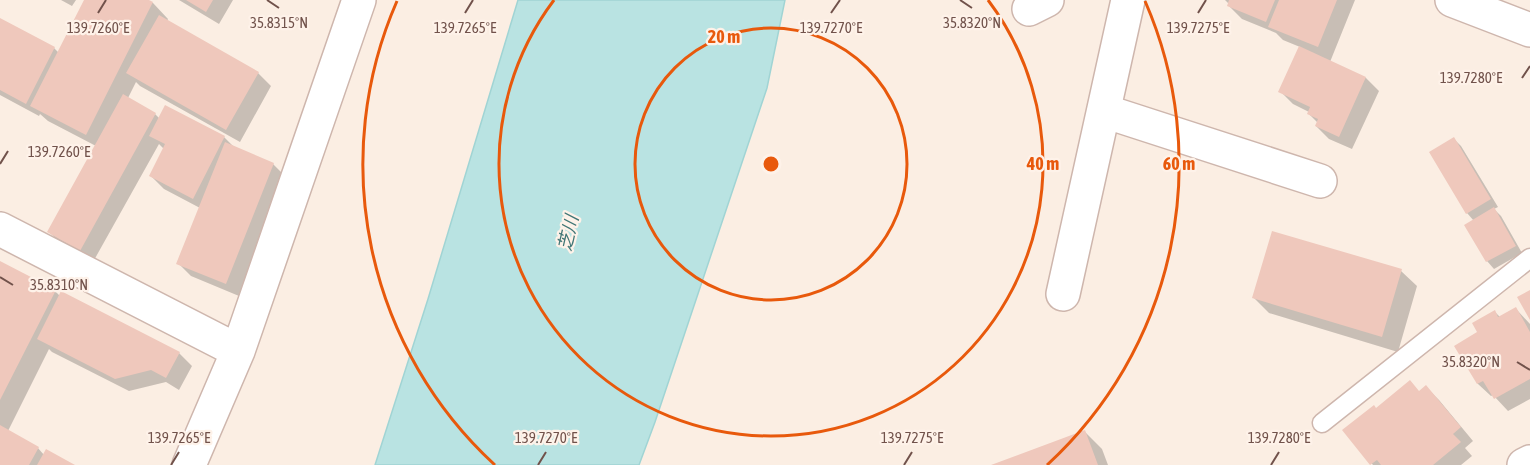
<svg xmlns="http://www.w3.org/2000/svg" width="1530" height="465" viewBox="0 0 1530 465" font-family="'Asap Condensed','Noto Sans JP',sans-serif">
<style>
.water{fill:#b9e3e2;stroke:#a0d4d4;stroke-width:1.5}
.shadow{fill:#0003}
.building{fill:#efc8bc}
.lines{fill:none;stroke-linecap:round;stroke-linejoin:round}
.lane-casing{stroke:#ceb6ad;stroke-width:21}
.street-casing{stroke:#ceb6ad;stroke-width:36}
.lane{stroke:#fff;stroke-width:18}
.street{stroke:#fff;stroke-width:33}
.ticks{fill:none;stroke:#71524b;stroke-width:2}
.ring{fill:none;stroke:#e8590c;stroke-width:3}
.labels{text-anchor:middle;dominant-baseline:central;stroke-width:4.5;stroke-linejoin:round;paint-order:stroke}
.water-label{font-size:18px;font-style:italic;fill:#407676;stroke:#fef2e9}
.ticks-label{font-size:15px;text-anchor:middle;fill:#71524b;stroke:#fef2e9;stroke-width:4.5;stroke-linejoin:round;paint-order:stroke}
.centre{fill:#e8590c;stroke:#fef2e9;stroke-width:3}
.ring-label{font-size:18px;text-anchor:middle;font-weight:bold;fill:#e8590c;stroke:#fef2e9;stroke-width:4.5;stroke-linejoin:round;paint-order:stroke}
</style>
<rect width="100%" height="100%" fill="#fbeee3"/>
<path class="water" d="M 518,0 L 785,0 L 767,88 L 655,422 L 639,465 L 375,465 L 428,299 Z"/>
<path class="shadow" d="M 61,0 L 76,0 L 72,6 Z
M 86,0 L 146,0 L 153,3 L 168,19 L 167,21 L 258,73 L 271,86 L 240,142 L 140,86 L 136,82 L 128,98 L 155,114 L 159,118 L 224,137 L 235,148 L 273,164 L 286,177 L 239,296 L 191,276 L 178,263 L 200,208 L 164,189 L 151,176 L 164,149 L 159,144 L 93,262 L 62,244 L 49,232 L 96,146 L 48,121 L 40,114 L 39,116 L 0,95 L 0,20 L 54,48 L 59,53 Z
M 179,0 L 233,0 L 219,24 Z
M 1225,0 L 1355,0 L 1330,62 L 1366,78 L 1379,91 L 1352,149 L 1329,139 L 1316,126 L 1318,123 L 1308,113 L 1309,112 L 1293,104 L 1280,91 L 1300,47 L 1283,40 L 1276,33 L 1242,19 L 1229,6 L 1229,4 Z
M 1454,139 L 1461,146 L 1498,207 L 1494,209 L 1501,216 L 1522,253 L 1494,269 L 1487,261 L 1474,221 L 1467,213 Z
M 0,263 L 55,291 L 60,296 L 179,353 L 192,366 L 179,390 L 166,382 L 129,391 L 52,352 L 49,349 L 8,431 L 38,448 L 44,455 L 71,465 L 0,465 Z
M 1401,271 L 1417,286 L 1398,352 L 1269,313 L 1253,297 Z
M 1516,309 L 1530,324 L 1530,399 L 1508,411 L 1493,395 L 1491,396 L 1478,384 L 1456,346 L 1479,333 L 1494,311 L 1501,318 Z
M 1426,387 L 1439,400 L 1473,441 L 1465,448 L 1472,456 L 1461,465 L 1373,465 L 1344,430 L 1376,410 L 1420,392 Z
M 1085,432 L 1102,449 L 1108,465 L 994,465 Z"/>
<path class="building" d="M 84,0 L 149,0 L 153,2 L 86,135 L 30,106 Z
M 186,0 L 213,0 L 206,12 Z
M 1229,0 L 1275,0 L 1266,22 L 1227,6 Z
M 1279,0 L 1337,0 L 1318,47 L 1268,27 Z
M 159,15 L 259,72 L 226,130 L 126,73 Z
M 0,18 L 55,47 L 26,104 L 0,90 Z
M 1299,46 L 1366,77 L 1339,137 L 1315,126 L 1318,119 L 1307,114 L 1310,107 L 1278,92 Z
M 123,94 L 156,113 L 80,251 L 47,232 Z
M 165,105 L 225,136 L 193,199 L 149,176 L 165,144 L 149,136 Z
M 1454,137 L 1491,199 L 1466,214 L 1429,152 Z
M 225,142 L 274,163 L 226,284 L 176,264 Z
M 1494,207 L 1516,246 L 1486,262 L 1464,225 Z
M 1272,231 L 1402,269 L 1382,337 L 1252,298 Z
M 0,261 L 56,290 L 0,400 Z
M 1530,290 L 1530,320 L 1517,297 Z
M 61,291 L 180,352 L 166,378 L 151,370 L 115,379 L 37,339 Z
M 1516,307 L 1530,332 L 1530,379 L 1494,399 L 1483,381 L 1477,384 L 1454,346 L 1477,332 L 1472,323 L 1495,310 L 1498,317 Z
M 1410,380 L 1419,391 L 1426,385 L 1461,427 L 1453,434 L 1461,442 L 1433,465 L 1381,465 L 1377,460 L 1370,465 L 1342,430 L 1374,405 L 1376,408 Z
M 0,425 L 39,447 L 29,465 L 0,465 Z
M 1085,430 L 1098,465 L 991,465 Z
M 46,449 L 75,465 L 37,465 Z"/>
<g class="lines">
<defs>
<path id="lane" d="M 1322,423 L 1530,258"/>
<path id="street" d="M 1452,0 L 1530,30
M 1029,9 L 1047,0
M 1104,111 L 1320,181
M 0,229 L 238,351
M 1063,294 L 1128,0
M 189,465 L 238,351 L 359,0
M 1524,465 L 1530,462"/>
</defs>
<use href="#lane" class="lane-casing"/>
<use href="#street" class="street-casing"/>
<use href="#lane" class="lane"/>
<use href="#street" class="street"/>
</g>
<path class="ticks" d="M 267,0 L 279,8M 960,0 L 972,8M 98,13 L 106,0M 465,13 L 473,0M 831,13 L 840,0M 1198,13 L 1206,0M 1522,78 L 1530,66M 0,164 L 8,151M 0,277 L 13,285M 1517,362 L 1530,370M 171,465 L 179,452M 538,465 L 546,452M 904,465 L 912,452M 1271,465 L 1279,452"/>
<g class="ring">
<circle cx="771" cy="164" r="136"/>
<path d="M988 0A272 272 0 1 1 554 0"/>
<path d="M495 465A408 408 0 0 1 397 1M1145 1A408 408 0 0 1 1047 465"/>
</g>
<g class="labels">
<g class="water-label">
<text transform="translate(568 233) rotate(-77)">芝川</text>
</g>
</g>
<g class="ticks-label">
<text x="279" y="28">35.8315°N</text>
<text x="972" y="28">35.8320°N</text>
<text x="465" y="33">139.7265°E</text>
<text x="1198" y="33">139.7275°E</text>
<text x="98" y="33">139.7260°E</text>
<text x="831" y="33">139.7270°E</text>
<text x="1471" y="83">139.7280°E</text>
<text x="59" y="157">139.7260°E</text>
<text x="59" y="290">35.8310°N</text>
<text x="1471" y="367">35.8320°N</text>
<text x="179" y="443">139.7265°E</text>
<text x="546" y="443">139.7270°E</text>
<text x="912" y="443">139.7275°E</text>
<text x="1279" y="443">139.7280°E</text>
</g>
<circle cx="771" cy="164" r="9" class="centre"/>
<g class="ring-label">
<text x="724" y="43">20 m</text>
<text x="1043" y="170">40 m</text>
<text x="1179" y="170">60 m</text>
</g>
</svg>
